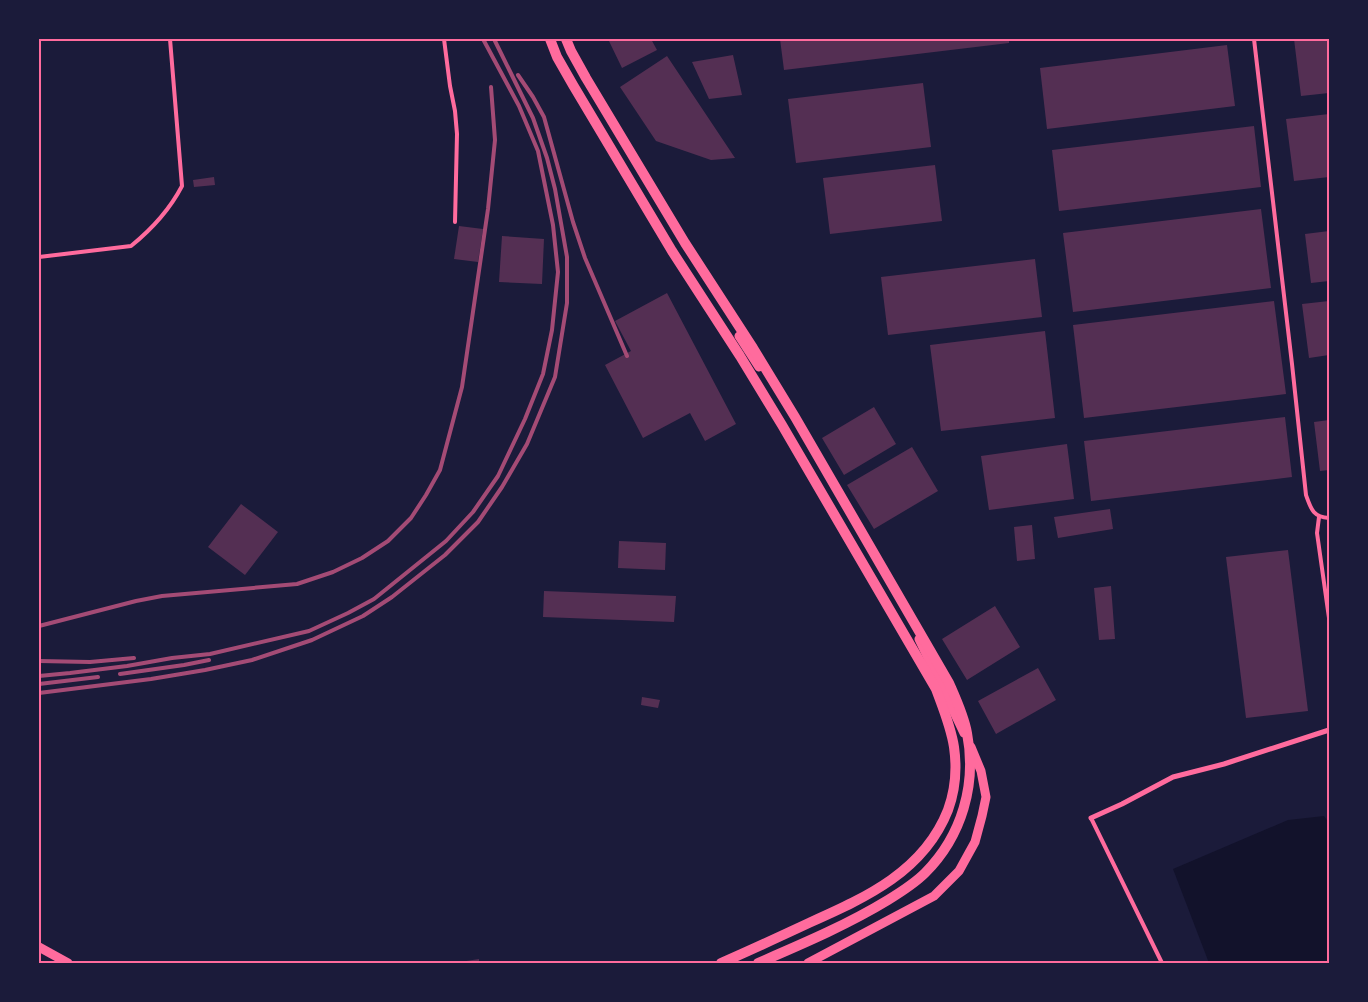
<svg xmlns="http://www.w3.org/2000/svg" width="1368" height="1002" viewBox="0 0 1368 1002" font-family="Raleway,sans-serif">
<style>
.water{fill:#12122b}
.building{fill:#542f53}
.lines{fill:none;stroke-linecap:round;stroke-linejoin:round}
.service{stroke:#ff6b9d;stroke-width:4}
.minor{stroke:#ff6b9d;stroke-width:5}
.tertiary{stroke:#ff6b9d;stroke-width:9}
.secondary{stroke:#ff6b9d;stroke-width:10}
.rail{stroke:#a44b75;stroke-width:4}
.neatline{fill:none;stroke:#ff6b9d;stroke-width:2}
</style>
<rect width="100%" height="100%" fill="#1b1b3a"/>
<path class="water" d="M 1324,816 L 1329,823 L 1329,963 L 1209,963 L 1173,869 L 1288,820 Z"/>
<path class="building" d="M 608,39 L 651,39 L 657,50 L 622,68 Z
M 780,39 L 1009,39 L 1009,43 L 784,70 Z
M 1294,39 L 1329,39 L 1329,93 L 1301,96 Z
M 1227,45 L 1235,106 L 1047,129 L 1040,68 Z
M 733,55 L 742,95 L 709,99 L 692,62 Z
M 667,56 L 735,158 L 711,160 L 656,141 L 620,87 Z
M 923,83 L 931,147 L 796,163 L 788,99 Z
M 1329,114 L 1329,177 L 1294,181 L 1286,119 Z
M 1254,126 L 1261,187 L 1059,211 L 1052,150 Z
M 935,165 L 942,221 L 830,234 L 823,178 Z
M 214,177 L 215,185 L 194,187 L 193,180 Z
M 1261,209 L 1271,288 L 1073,312 L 1063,233 Z
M 459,226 L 483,229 L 478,262 L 454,259 Z
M 1329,231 L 1329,281 L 1311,283 L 1305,234 Z
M 502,236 L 544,239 L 542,284 L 499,282 Z
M 1035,259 L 1042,317 L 888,335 L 881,277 Z
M 667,293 L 736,424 L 705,441 L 690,413 L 643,438 L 605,365 L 631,351 L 615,321 Z
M 1274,301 L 1286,394 L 1084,418 L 1073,325 Z
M 1329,301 L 1329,355 L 1309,358 L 1302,304 Z
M 1045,331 L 1055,418 L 941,431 L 930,345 Z
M 874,407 L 896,444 L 844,475 L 822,438 Z
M 1285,417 L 1292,477 L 1091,501 L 1084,441 Z
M 1329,420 L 1329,470 L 1320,471 L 1314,422 Z
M 1067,444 L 1074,499 L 989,510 L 981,456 Z
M 912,447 L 938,491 L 874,529 L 847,485 Z
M 241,504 L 278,532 L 245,575 L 208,547 Z
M 1110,509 L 1113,529 L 1058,538 L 1054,517 Z
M 1032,525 L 1035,559 L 1017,561 L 1014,527 Z
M 619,541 L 666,543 L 665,570 L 618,568 Z
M 1288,550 L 1308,711 L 1246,718 L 1226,557 Z
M 1111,586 L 1115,639 L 1099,640 L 1094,588 Z
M 544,591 L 676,596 L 674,622 L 543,617 Z
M 995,606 L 1020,647 L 967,680 L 942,639 Z
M 1038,668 L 1056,700 L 996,734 L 978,701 Z
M 642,697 L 660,700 L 658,708 L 641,705 Z
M 479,959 L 479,963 L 460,963 L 460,962 Z"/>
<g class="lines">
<path class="service" d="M 444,39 L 450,86 L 455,111 L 457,134 L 455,222
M 1254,39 L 1292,364 L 1306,495 C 1311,509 1313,517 1329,518
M 39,257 L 131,246 C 152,229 170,209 182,186 L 170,39
M 1319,517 L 1317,533 L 1329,618
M 1091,818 L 1162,963"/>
<path class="minor" d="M 1091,818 L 1122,804 L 1173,777 L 1224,764 L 1329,730"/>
<path class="tertiary" d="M 739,336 L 759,367
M 919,639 L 964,733
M 39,947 L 68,963
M 808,963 L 934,896 L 959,871 L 975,842 L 982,816 L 986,797 L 981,771 L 971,747"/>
<path class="secondary" d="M 550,39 L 557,57 L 573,85 L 672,251 L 740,356 L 782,425 L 936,689 C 943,708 951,727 954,747 C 957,768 955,791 948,810 C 924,871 867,897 811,922 C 781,936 751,950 721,963
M 566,39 L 571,51 L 586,78 L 685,243 L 753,348 L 795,417 L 949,683 C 956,699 964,716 967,733 C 977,784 962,836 925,873 C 914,884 901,892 888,900 C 847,925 802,944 758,963"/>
<path class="rail" d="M 518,75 L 533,97 L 544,117 L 573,222 L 585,258 L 627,356
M 39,626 L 136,601 L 162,596 L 297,584 L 333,572 L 362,558 L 388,541 L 411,518 L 426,495 L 440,470 L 462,387 L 488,209 L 495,140 L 491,87
M 39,661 L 90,662 L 134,658
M 120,674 L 184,665 L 209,660
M 39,676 L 70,673 L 127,666 L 172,658 L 210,654 L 309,631 L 348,613 L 374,599 L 446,541 L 473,512 L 498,476 L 525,419 L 543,374 L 552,330 L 558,272 L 553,225 L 538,151 L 519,106 L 483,39
M 39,684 L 98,677
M 39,693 L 151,679 L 205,670 L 252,660 L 312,640 L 363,616 L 392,597 L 445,555 L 478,522 L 502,487 L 527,444 L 555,377 L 567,303 L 567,257 L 555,189 L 547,158 L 533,118 L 494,39"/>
</g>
<rect width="1368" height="1002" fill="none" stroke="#1b1b3a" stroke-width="80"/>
<rect x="40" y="40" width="1288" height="922" class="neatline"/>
</svg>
